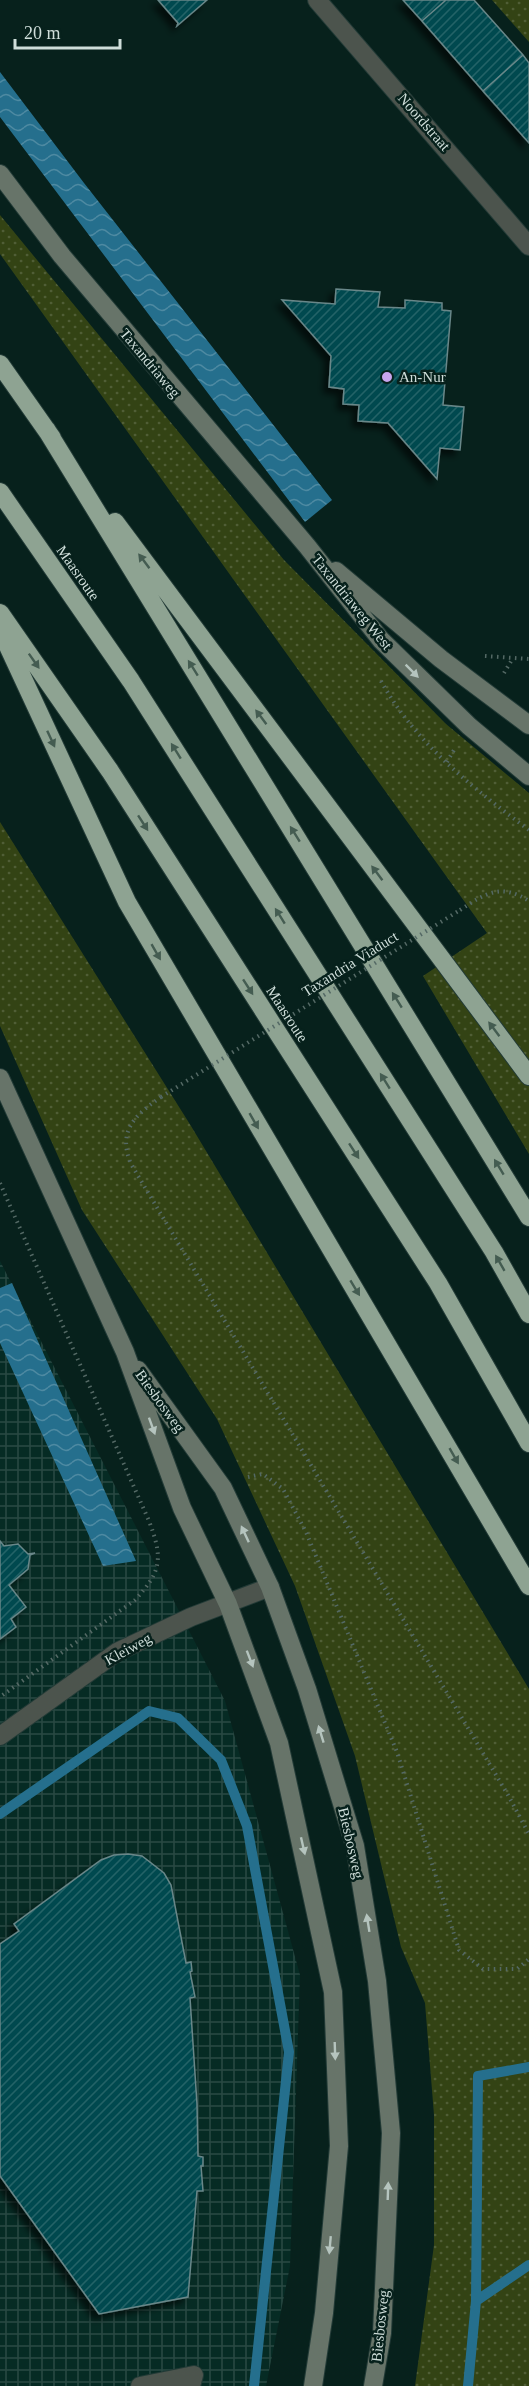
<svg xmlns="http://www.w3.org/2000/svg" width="529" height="2386" viewBox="0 0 529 2386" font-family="'Times New Roman',serif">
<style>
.industrial{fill:url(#industrial-grid)}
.green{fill:url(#green-dots)}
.water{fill:url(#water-waves)}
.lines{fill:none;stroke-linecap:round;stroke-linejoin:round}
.stream{stroke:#256f8d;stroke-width:10}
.building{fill:url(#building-hatch);stroke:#698789;stroke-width:1.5;filter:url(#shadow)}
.lane-casing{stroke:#233b37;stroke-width:20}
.street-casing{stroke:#233b37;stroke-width:20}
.secondary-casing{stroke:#233b37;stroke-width:20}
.highway-casing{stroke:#233b37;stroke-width:20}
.path{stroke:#546965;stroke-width:4;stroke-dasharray:1.5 4.5;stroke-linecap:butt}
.lane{stroke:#4c544d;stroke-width:18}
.street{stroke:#4c544d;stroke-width:18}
.secondary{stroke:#677469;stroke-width:18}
.highway{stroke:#8ea392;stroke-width:18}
.path-bridge{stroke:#546965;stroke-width:4;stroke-dasharray:1.5 4.5;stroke-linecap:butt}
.oneway{fill:#445c51}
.oneway2{fill:#b5c4be}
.poi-dot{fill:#c9a5ee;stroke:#07211c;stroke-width:2}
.labels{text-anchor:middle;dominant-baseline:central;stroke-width:5;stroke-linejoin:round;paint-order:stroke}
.street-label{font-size:15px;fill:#cfdeda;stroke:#07211c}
.poi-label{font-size:15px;fill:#cfdeda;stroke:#07211c;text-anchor:start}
</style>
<defs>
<pattern id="industrial-grid" width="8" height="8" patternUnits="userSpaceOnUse" patternTransform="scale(1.5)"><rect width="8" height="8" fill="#062b24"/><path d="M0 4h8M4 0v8" fill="none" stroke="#294943"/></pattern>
<pattern id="green-dots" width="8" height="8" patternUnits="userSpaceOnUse" patternTransform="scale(1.5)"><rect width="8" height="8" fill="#334314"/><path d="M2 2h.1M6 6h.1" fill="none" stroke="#505e36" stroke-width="1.8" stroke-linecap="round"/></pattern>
<pattern id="water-waves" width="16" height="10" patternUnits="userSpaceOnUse" patternTransform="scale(1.5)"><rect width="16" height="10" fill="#256f8d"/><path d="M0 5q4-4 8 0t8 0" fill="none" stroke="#4e8aa2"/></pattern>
<pattern id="building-hatch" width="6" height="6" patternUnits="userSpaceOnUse" patternTransform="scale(1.5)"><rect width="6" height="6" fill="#004a4f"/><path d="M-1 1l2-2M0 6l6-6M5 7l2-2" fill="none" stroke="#246468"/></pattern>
<filter id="shadow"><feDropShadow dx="-5.5" dy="5.5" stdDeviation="3" flood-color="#0009"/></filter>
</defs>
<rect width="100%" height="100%" fill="#07211c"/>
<path class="industrial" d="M 0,1261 L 225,1701 L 300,1975 L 290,2266 L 266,2386 L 0,2386 Z"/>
<path class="green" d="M 492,0 L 529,0 L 529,42 Z
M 0,215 L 284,560 L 446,724 L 529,793 L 529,1154 L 423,976 L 487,933 L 0,254 Z
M 0,822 L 191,1126 L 529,1689 L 529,2386 L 415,2386 L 434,2245 L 434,2115 L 425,2003 L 401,1947 L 355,1756 L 295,1586 L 217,1419 L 82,1210 L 0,1026 Z"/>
<path class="water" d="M 0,72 L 84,183 L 332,500 L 305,522 L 0,117 Z
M 12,1283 L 136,1561 L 103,1566 L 0,1343 L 0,1288 Z"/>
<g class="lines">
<path class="stream" d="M 0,1814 L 149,1711 L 178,1718 L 221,1760 L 247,1826 L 289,2052 L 254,2386
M 476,2301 L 478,2076 L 529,2067
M 468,2386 L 476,2301 L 529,2265"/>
</g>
<path class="building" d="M 158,0 L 207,0 L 177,26 L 178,23 Z
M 403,0 L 446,0 L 422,21 Z
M 446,0 L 474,0 L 523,55 L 483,91 L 422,21 Z
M 523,55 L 529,63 L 529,143 L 483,91 Z
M 336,289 L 380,292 L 378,307 L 405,308 L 405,300 L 442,303 L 442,310 L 451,311 L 443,405 L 464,407 L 460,450 L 440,448 L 437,479 L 388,423 L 358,421 L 359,405 L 343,404 L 344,389 L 329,387 L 331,356 L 282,300 L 335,304 Z
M 0,1541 L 4,1546 L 18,1544 L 28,1554 L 35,1553 L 30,1555 L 28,1569 L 9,1585 L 26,1607 L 11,1619 L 16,1627 L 0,1639 Z
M 128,1854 L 142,1856 L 164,1873 L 171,1885 L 186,1963 L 191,1962 L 192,1971 L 190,1972 L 195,1997 L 190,1998 L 197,2104 L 198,2156 L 203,2157 L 203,2166 L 201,2166 L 203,2191 L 197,2191 L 188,2297 L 99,2314 L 0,2176 L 0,1944 L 19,1931 L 14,1924 L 101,1860 L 114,1855 Z"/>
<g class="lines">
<defs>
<path id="lane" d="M 140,2386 L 194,2375 L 191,2386"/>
<path id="street" d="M 317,0 L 529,246
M 0,1736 L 117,1652 L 191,1617 L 270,1587"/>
<path id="secondary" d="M 0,174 L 62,256 L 307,546 L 381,640 L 469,726 L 529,776
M 336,571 L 441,659 L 529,725
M 0,1078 L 125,1352 L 182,1508 L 228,1604 L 279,1743 L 333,1992 L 339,2146 L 324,2313 L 313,2386
M 138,1370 L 223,1488 L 270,1587 L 307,1689 L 355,1846 L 377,1981 L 391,2133 L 382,2333 L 373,2386"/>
<path id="highway" d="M 0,364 L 52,438
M 46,429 L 529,1217
M 0,492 L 131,681 L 494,1252 L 529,1314
M 115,522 L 529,1076
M 0,613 L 110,771 L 438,1283 L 529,1443
M 0,629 L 127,902 L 529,1586"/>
</defs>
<use href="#lane" class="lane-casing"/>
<use href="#street" class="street-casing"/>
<use href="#secondary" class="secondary-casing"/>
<use href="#highway" class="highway-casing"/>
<path class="path" d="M 485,656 L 529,659
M 504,673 L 513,658
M 381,681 C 415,743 473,788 529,830
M 447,762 L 454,750
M 460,910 C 486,893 501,883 529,901
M 161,1097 C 135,1115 117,1131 131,1164 L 508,1795 L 529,1834
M 0,1183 L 149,1521 C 163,1558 162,1571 135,1600 L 0,1697
M 248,1477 L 263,1474 L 283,1489 L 306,1532 L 397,1752 L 459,1950 L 483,1969 L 517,1969 L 529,1959"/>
<use href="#lane" class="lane"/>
<use href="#street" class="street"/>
<use href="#secondary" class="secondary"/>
<use href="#highway" class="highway"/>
<path class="path-bridge" d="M 161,1097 L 460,910"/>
</g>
<defs><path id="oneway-solid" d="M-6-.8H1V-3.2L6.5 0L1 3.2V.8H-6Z" transform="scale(1.5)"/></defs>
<g class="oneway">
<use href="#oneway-solid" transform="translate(144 561) rotate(-127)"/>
<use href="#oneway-solid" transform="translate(34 661) rotate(55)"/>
<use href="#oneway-solid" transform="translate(193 668) rotate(-122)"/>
<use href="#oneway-solid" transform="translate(261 717) rotate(-127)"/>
<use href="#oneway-solid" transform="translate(51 739) rotate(65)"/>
<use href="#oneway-solid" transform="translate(176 751) rotate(-122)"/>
<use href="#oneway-solid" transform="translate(143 823) rotate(57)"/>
<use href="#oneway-solid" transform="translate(295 834) rotate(-122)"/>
<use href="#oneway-solid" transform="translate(377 873) rotate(-127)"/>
<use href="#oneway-solid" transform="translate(280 916) rotate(-122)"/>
<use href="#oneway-solid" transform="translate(156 952) rotate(60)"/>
<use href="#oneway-solid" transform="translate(248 987) rotate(57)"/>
<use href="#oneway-solid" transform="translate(397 1000) rotate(-122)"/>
<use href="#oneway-solid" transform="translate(494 1029) rotate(-127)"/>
<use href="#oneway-solid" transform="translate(385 1081) rotate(-122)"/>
<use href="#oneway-solid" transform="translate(254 1121) rotate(60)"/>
<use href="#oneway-solid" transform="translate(354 1151) rotate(57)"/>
<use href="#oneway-solid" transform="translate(499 1167) rotate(-121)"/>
<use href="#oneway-solid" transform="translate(500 1263) rotate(-120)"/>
<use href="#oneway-solid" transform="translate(355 1288) rotate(59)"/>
<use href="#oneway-solid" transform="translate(454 1456) rotate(60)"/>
</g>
<g class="oneway2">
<use href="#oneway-solid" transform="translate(412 671) rotate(45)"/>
<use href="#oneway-solid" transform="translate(152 1426) rotate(70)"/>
<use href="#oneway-solid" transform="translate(245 1534) rotate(-115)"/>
<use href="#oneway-solid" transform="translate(250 1659) rotate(69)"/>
<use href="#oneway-solid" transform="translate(321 1734) rotate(-107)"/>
<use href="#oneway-solid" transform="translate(303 1846) rotate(77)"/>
<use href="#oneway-solid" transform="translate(368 1923) rotate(-99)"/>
<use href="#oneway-solid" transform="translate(335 2051) rotate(88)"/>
<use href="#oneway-solid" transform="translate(388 2191) rotate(-88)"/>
<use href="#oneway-solid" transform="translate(330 2245) rotate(95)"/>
</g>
<circle class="poi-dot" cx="387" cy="377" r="6"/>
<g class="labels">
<g class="street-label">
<text transform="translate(424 122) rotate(49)">Noordstraat</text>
<text transform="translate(150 363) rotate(50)">Taxandriaweg</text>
<text transform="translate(78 573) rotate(55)">Maasroute</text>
<text transform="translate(352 602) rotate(51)">Taxandriaweg West</text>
<text transform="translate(350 964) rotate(-32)">Taxandria Viaduct</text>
<text transform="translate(287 1014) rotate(57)">Maasroute</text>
<text transform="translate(160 1401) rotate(54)">Biesbosweg</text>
<text transform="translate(128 1649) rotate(-29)">Kleiweg</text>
<text transform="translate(351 1843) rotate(77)">Biesbosweg</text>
<text transform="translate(380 2326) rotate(-84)">Biesbosweg</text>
</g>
<g class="poi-label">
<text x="399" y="377">An-Nur</text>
</g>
</g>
<path d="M15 39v9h105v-9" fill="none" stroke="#cfdeda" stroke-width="3"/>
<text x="24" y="39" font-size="18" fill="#cfdeda" stroke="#07211c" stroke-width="4.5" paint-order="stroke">20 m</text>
</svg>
